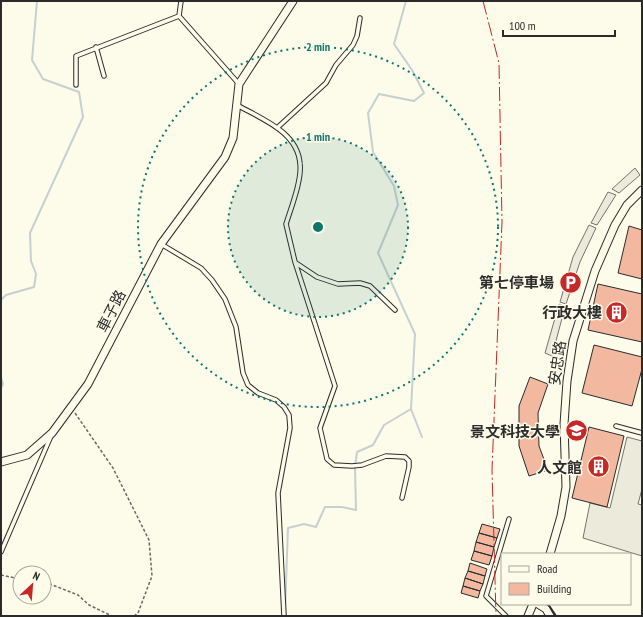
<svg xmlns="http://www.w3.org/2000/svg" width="643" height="617" viewBox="0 0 643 617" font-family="'PT Sans Narrow','Noto Sans TC',sans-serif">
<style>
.parking{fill:#eceadb;stroke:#74746e}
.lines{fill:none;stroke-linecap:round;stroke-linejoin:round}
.stream{stroke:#c7d0d0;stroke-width:2}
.building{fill:#f2b8a0;stroke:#2b2b2b}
.lane-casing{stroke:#2b2b2b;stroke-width:5.5}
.street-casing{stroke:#2b2b2b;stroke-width:9}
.path{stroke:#6a6964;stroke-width:1.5;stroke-dasharray:3 2;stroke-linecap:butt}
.lane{stroke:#fdfbea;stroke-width:3.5}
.street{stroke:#fdfbea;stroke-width:7}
.wall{stroke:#2b2b2b;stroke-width:2}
.power{stroke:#c62828;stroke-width:1;stroke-dasharray:14 3 2 3;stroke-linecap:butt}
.ring{fill:none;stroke:#0f766e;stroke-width:2;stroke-dasharray:2 4}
.labels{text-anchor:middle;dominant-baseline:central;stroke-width:3;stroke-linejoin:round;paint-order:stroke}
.poi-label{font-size:15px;font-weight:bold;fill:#2b2b2b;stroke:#fdfbea;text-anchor:end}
.street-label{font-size:15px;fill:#2b2b2b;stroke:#fdfbea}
.centre{fill:#0f766e;stroke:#fdfbea;stroke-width:2}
.ring-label{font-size:12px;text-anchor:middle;font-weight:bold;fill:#0f766e;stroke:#fdfbea;stroke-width:3;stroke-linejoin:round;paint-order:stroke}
</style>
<rect width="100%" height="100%" fill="#fdfbea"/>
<path class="parking" d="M 635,168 L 640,175 L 619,193 L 612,189 Z
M 608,192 L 616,195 L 597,225 L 591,223 Z
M 589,225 L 596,228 L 580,262 L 566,304 L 560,302 L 573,257 Z
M 559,304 L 565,307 L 552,356 L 545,353 Z
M 627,437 L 642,441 L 642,489 L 638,504 L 642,505 L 642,556 L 583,538 L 590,503 L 610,508 Z"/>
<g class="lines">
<path class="stream" d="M 1,300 L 6,295 L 34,287 L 36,274 L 31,261 L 30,233 L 83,117 L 79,92 L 43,79 L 32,60 L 37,1
M 1,378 L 3,384 L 1,388
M 411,409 L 422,437
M 285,611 L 288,528 L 304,524 L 316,527 L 325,507 L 342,507 L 356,510 L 355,467 L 357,452 L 373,445 L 384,425 L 411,409 L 415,334 L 378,253 L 398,205 L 394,186 L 373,152 L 368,113 L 379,94 L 414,101 L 424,93 L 412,70 L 394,44 L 406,1"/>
</g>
<path class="building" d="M 629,226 L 642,230 L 642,279 L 618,273 Z
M 598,284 L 642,294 L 642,342 L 588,330 Z
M 594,345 L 642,357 L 642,369 L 632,406 L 582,393 Z
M 530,377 L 548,384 L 538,413 L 539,446 L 548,470 L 529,476 L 519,446 L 519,406 Z
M 589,427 L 624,436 L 607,507 L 572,498 Z
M 482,524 L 500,529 L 497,538 L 479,533 Z
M 479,533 L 497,538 L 494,547 L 476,542 Z
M 476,542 L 494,547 L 492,556 L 474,551 Z
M 474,551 L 492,556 L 489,565 L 471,560 Z
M 470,563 L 487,569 L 485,576 L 468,571 Z
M 468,571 L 485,576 L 483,584 L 465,578 Z
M 465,578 L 483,584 L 480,591 L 463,586 Z
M 463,586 L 480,591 L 478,598 L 461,593 Z"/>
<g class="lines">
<defs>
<path id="lane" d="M 181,1 L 179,16 L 239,84
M 96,47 L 104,76
M 76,85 L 76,56 L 179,16
M 237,105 C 262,119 298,132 300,164 C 302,180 291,208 286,224 L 295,262 L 335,386 L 320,428 L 327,459 L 334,465 L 352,466 L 362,465 L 386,456 L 405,457 L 409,461 L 409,467 L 402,498
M 277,128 L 326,83 L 336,65 L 353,45 L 357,36 L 360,18
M 161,244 L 201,268 L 212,280 L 225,299 L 236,327 L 243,373 L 248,385 L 258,393 L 276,400 L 284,407 L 289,415 L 290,428 L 278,493 L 284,616
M 296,263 L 317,277 L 338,284 L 360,283 L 370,286 L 395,310
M 616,426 L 642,433
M 1,552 L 51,436
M 506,616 L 486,596 L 509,519"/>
<path id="street" d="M 1,462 L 27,455 L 52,433 L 88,384 L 161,244 L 225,157 L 233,138 L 239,84 L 293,1
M 550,554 L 561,516 L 566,487 L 564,424 L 567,381 L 573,341 L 595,271 L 615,225 L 627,205 L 642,190
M 538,604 L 546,609 L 550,616
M 528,616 L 533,604"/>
</defs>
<use href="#lane" class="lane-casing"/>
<use href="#street" class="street-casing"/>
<path class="path" d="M 75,413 L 113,468 L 149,540 L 152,576 L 138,613 L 134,616
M 1,575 L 20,579
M 44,584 L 50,584 L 78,595 L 89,605 L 112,616"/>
<use href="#lane" class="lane"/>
<use href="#street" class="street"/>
<path class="wall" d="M 548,604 L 556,616"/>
<path class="power" d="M 483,1 L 499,63 L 502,222 L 492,470 L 496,616"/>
</g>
<circle cx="318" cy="227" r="90" fill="#0f766e" fill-opacity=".12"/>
<g class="ring">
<circle cx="318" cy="227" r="90"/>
<circle cx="318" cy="227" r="180"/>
</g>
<defs>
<symbol id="parking-disc" viewBox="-11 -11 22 22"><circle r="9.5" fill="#c62828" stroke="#fdfbea"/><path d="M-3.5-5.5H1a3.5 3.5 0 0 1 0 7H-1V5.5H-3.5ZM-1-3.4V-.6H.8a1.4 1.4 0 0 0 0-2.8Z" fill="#fff"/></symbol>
<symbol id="building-disc" viewBox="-11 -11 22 22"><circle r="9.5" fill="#c62828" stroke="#fdfbea"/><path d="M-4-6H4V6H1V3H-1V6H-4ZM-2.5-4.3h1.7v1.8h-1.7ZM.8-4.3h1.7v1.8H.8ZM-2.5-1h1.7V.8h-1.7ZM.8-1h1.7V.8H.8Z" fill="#fff"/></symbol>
<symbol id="university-disc" viewBox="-11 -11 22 22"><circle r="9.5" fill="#c62828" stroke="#fdfbea"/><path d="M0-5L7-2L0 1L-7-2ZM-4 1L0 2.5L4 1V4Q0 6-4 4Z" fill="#fff"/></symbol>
</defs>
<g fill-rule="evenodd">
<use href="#parking-disc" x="558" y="270" width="25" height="25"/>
<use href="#building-disc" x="604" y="300" width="25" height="25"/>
<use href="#university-disc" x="564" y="418" width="25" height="25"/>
<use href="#building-disc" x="586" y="454" width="25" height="25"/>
</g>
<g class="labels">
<g class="poi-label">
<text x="554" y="282">第七停車場</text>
<text x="602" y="312">行政大樓</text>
<text x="560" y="431">景文科技大學</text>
<text x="582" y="467">人文館</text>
</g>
<g class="street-label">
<text transform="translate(111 311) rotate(-63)">車子路</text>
<text transform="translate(557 363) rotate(-82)">安忠路</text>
</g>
</g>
<circle cx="318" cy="227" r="6" class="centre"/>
<g class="ring-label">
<text x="318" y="51">2 min</text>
<text x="318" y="141">1 min</text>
</g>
<rect width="643" height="617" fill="none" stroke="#2b2b2b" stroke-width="4"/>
<rect x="501" y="553" width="130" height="52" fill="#fdfbea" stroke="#a9a89e"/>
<rect x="509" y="566" width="20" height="6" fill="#fdfbea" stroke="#a9a89e"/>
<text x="537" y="573" font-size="12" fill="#2b2b2b">Road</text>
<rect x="509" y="583" width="20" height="12" fill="#f2b8a0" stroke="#a9a89e"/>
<text x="537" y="593" font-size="12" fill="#2b2b2b">Building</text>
<g transform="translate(32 585) rotate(26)"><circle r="19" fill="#fdfbea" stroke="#a9a89e"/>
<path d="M0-3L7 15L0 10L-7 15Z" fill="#c62828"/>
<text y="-6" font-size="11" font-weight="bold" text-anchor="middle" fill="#2b2b2b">N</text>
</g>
<path d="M503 30v6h112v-6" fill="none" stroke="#2b2b2b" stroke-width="2"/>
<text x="509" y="30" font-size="12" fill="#2b2b2b" stroke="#fdfbea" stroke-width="3" paint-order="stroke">100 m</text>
</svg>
